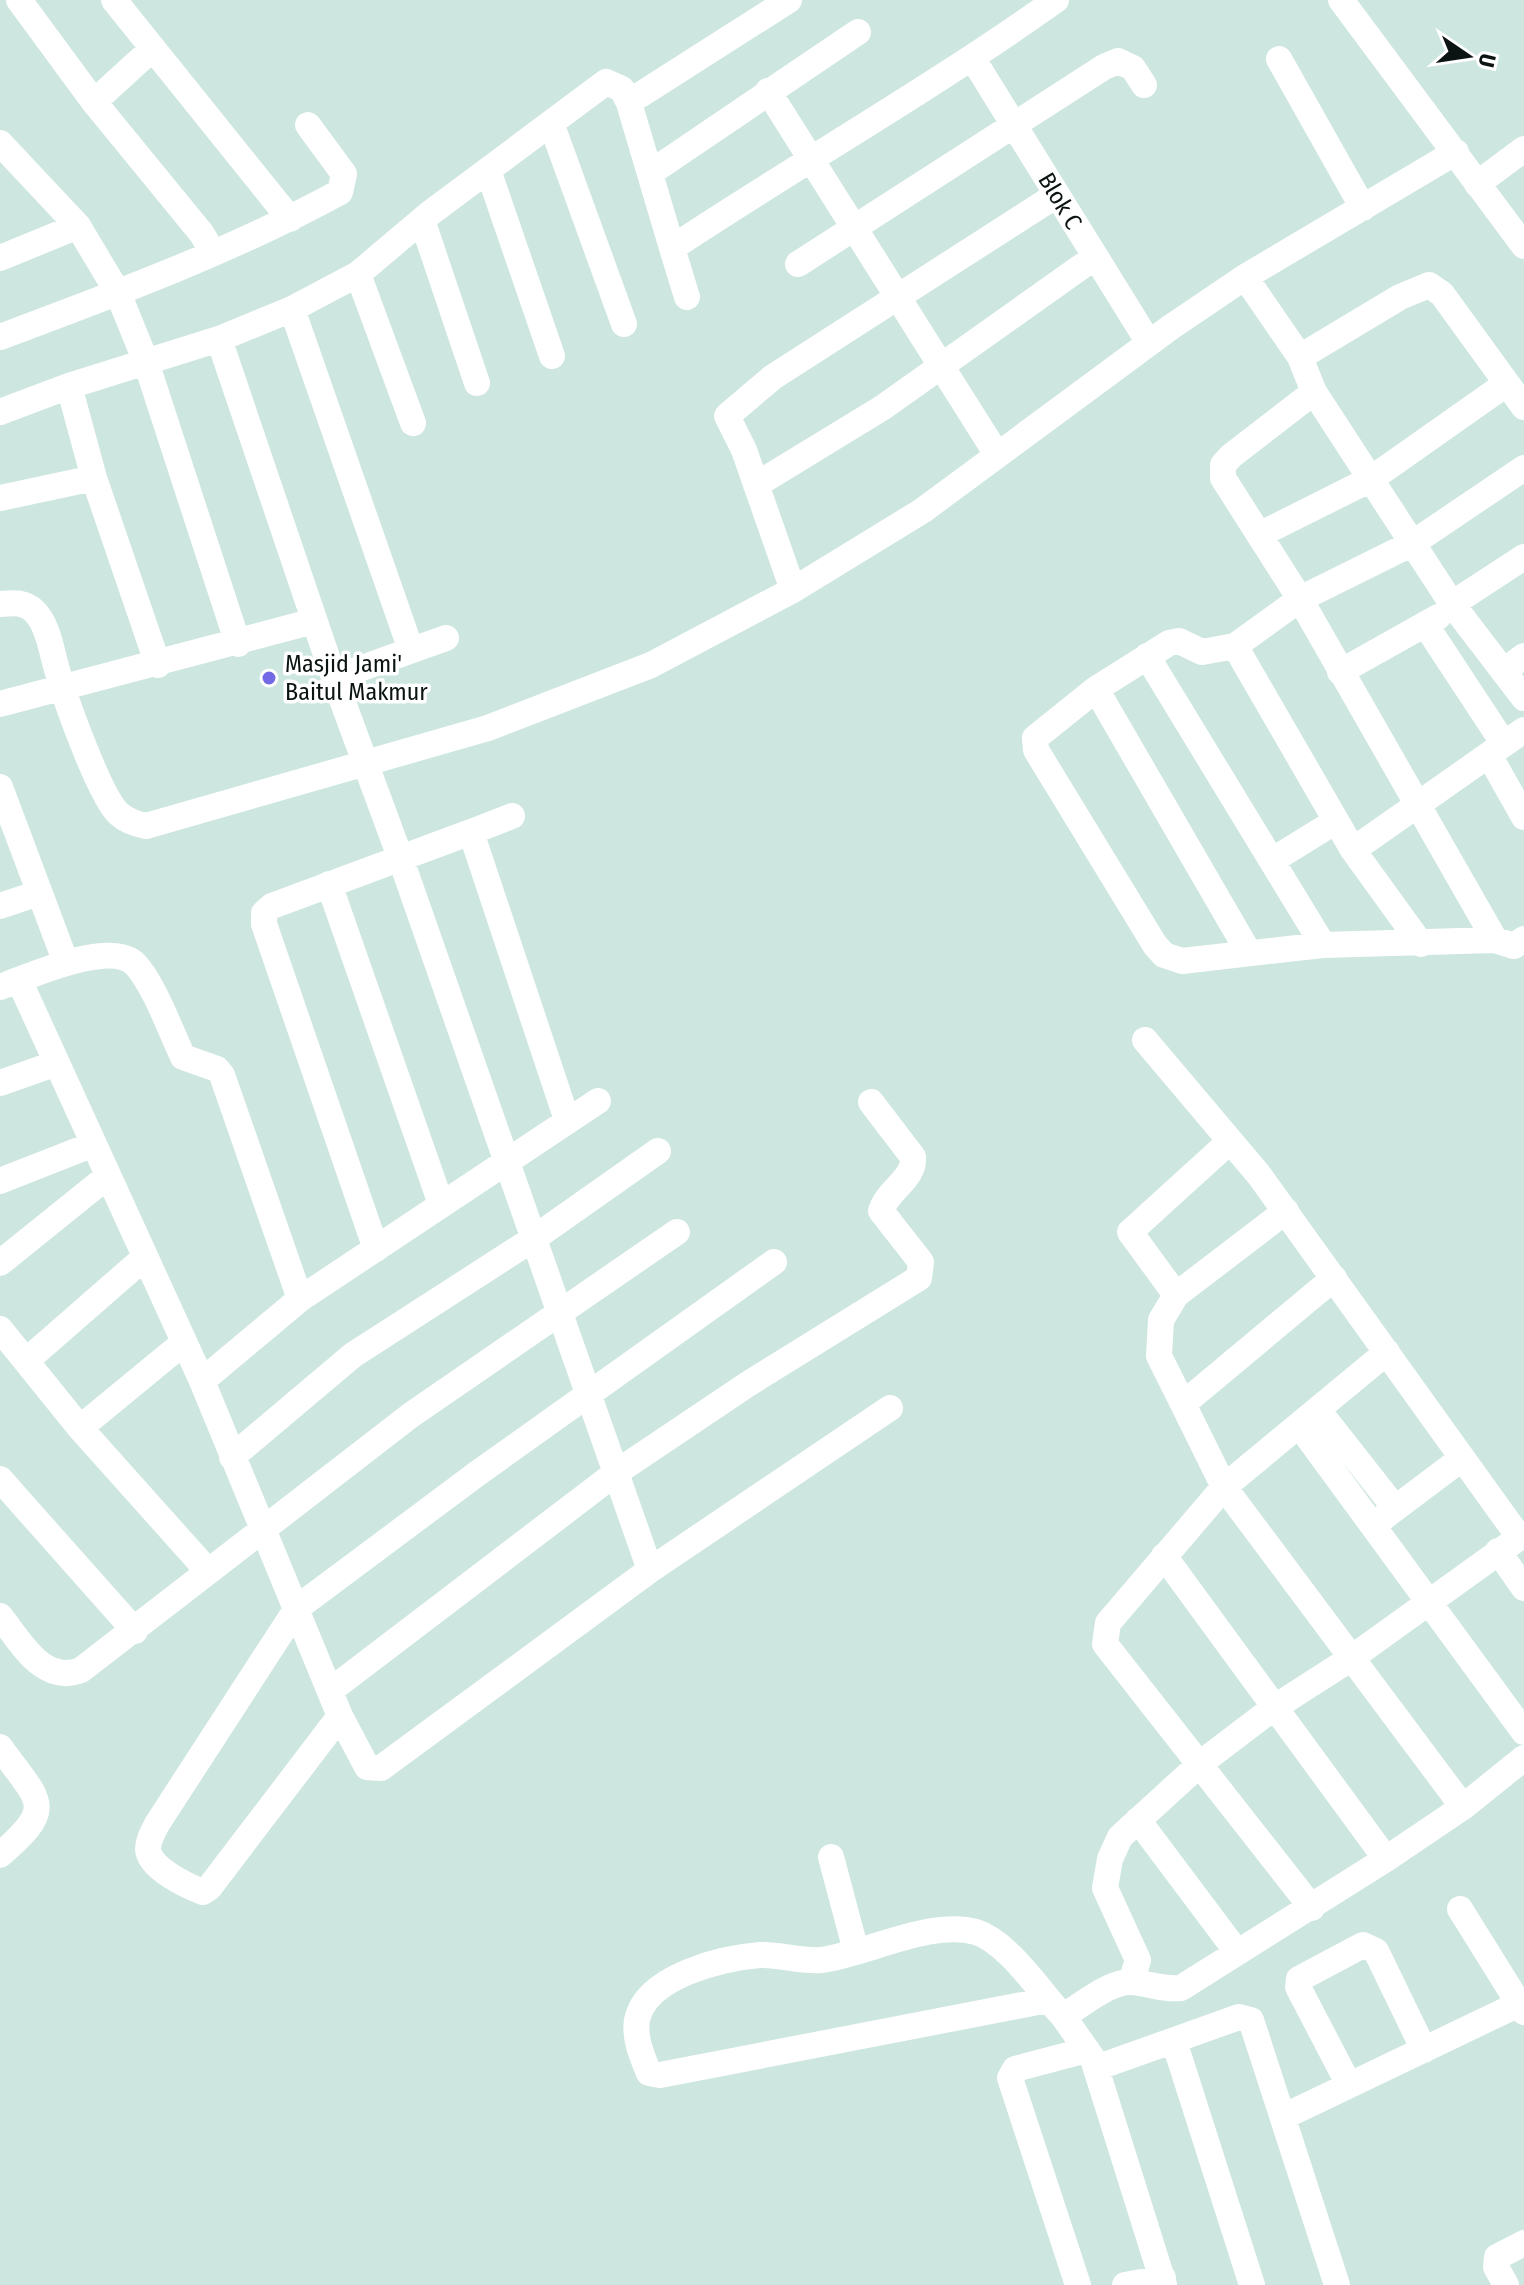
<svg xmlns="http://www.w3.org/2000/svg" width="1524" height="2285" viewBox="0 0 1524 2285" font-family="'Fira Sans Condensed',sans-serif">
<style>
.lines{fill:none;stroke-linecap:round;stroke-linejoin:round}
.minor{stroke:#fff;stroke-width:26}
.poi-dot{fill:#7369e4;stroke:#fff;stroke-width:3}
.labels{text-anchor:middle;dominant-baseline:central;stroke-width:7;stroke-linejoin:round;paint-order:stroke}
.street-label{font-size:24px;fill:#0b1412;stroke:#fff}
.poi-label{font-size:24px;fill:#0b1412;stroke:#fff;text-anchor:start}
</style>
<rect width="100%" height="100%" fill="#cde6e0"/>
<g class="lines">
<path class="minor" d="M 19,0 L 94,102 L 202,234 L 213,253
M 114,0 L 290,219
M 1341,0 L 1524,246
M 973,59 L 1149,343
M 1279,59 L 1363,208
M 768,91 L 996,453
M 640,95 L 789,0
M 94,102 L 151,50
M 551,123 L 624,324
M 0,143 L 78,226 L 118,293 L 146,362 L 238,644
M 488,170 L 552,356
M 650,173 L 858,32
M 1477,184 L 1524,149
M 422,220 L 477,383
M 672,248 L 687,297
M 0,258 L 78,226
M 798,264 L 1104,67 L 1118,61 L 1133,68 L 1144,85
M 358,274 L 413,423
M 1245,277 L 1300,357 L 1314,392 L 1452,604 L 1524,698
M 292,309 L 411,650
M 0,337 C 115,294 232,251 340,192 L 344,174 L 308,125
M 219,339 L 334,678 L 400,857 L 650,1570
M 1300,357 L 1400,297 L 1429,285 L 1442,294 L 1524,407
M 1314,392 L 1231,456 L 1223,465 L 1223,478 L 1300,599 L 1495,940
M 0,412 L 69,386
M 1524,468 L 1413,543 L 1300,599 L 1235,646 L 1202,652 L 1179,641 L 1169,643 L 1096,689 L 1035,738 L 1036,750 L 1155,945 L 1164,955 L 1182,961 L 1323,945 L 1495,940 L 1514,946 L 1524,939
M 756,485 L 882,408 L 1095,257
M 0,498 L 94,478
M 1259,535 L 1371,479 L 1506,384
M 793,590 L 744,450 L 727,416 L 773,377 L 1055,196
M 0,604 C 12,603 24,601 34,611 C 49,625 52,655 58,673 C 66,701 100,797 119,814 C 127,821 136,824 146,826 L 488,728 L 651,665 L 793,590 L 922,511 L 1171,327 L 1245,277 L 1456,152
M 1452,604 L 1524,557
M 1425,624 L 1504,744
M 1235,646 L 1353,850 L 1421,944
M 1147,656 L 1323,945
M 158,665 L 94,478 L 69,386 L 219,339 L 292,309 L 358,274 L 429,214 L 606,82 L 622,89 L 629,103 L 672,248 C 799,164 932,88 1056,0
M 1505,670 L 1524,656
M 1340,672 L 1438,617
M 334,678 L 446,638
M 1096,689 L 1249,953
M 0,704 L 314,621
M 1489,755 L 1524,817
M 0,787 L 66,963
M 471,832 L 512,816
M 1353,850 L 1524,730
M 1273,860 L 1336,821
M 329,884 L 441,1204
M 0,906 L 39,893
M 19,980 L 202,1381 L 340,1716 L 367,1767 L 381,1768 L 650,1570 L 890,1408
M 0,987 C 28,977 110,939 135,964 C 154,984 171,1032 183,1057 L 217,1069 L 222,1075 L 300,1299
M 1145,1040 L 1259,1175 L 1519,1537
M 0,1083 L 57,1063
M 0,1181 L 94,1144
M 376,1249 L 264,924 L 264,913 L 272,906 L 471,832 L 567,1120
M 0,1263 L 108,1176
M 1334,1278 L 1183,1404 L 1224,1487 L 1463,1807
M 1176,1295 L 1130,1232 L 1229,1142
M 0,1329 L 80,1428 L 207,1570
M 26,1361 L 144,1258
M 202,1381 L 300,1299 L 598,1101
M 1183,1404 L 1159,1356 L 1161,1320 L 1176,1295 L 1286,1211
M 1318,1410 L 1395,1508
M 1299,1425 L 1524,1732
M 80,1428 L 182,1344
M 232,1457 L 353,1355 L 533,1239 L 658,1151
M 0,1479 L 135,1631
M 1384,1517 L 1461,1459
M 1498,1551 L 1524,1588
M 1164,1556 L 1386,1859
M 0,1616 C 21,1642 43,1685 81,1670 L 411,1415 L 677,1232
M 331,1690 L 617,1472 L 748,1384 L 919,1278 L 921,1262 L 881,1211 C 887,1190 915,1179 913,1157 L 871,1102
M 340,1716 L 209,1888 L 203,1892 C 187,1886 149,1868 148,1849 C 148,1840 153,1832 157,1824 L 297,1608 L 478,1473 L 774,1262
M 0,1747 C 40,1803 57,1806 0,1855
M 1138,1820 L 1237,1952
M 831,1857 L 856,1951
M 1312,1908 L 1105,1644 L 1108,1623 L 1224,1487 L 1387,1352
M 1460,1909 L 1524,2012
M 1131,1982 L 1138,1960 L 1105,1888 L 1110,1859 L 1120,1837 L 1201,1763 L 1272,1709 L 1350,1659 L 1524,1534
M 1048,2000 L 660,2075 L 649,2073 C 642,2056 634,2038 637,2020 C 646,1976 722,1958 760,1955 C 780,1954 801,1962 821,1960 C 867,1954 931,1919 976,1932 C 1008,1942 1040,1992 1063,2016 C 1081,2006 1110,1981 1131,1982 C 1149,1983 1162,1990 1181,1988 L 1386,1859 L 1463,1807 L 1524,1758
M 1063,2016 L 1093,2059 L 1164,2285
M 1174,2041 L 1252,2285
M 1096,2068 L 1239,2017 L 1251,2020 L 1337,2285
M 1348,2083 L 1298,1987 L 1299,1979 L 1363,1945 L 1376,1951 L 1424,2050
M 1285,2116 L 1519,2004
M 1078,2285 L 1010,2078 L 1015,2069 L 1087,2050
M 1125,2285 L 1163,2278
M 1506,2285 L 1496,2267 L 1497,2257 L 1524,2243"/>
</g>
<circle class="poi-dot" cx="269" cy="678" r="8"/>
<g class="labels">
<g class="street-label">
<text transform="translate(1060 201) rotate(59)">Blok C</text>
</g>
<g class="poi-label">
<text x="285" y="664">Masjid Jami'<tspan x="285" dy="28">Baitul Makmur</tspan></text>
</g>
</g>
<g transform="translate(1468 56) rotate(103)" stroke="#ffffff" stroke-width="6" paint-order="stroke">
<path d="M0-6L14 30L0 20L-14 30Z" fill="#0b1412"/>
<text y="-12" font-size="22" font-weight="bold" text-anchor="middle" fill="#0b1412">U</text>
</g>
</svg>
